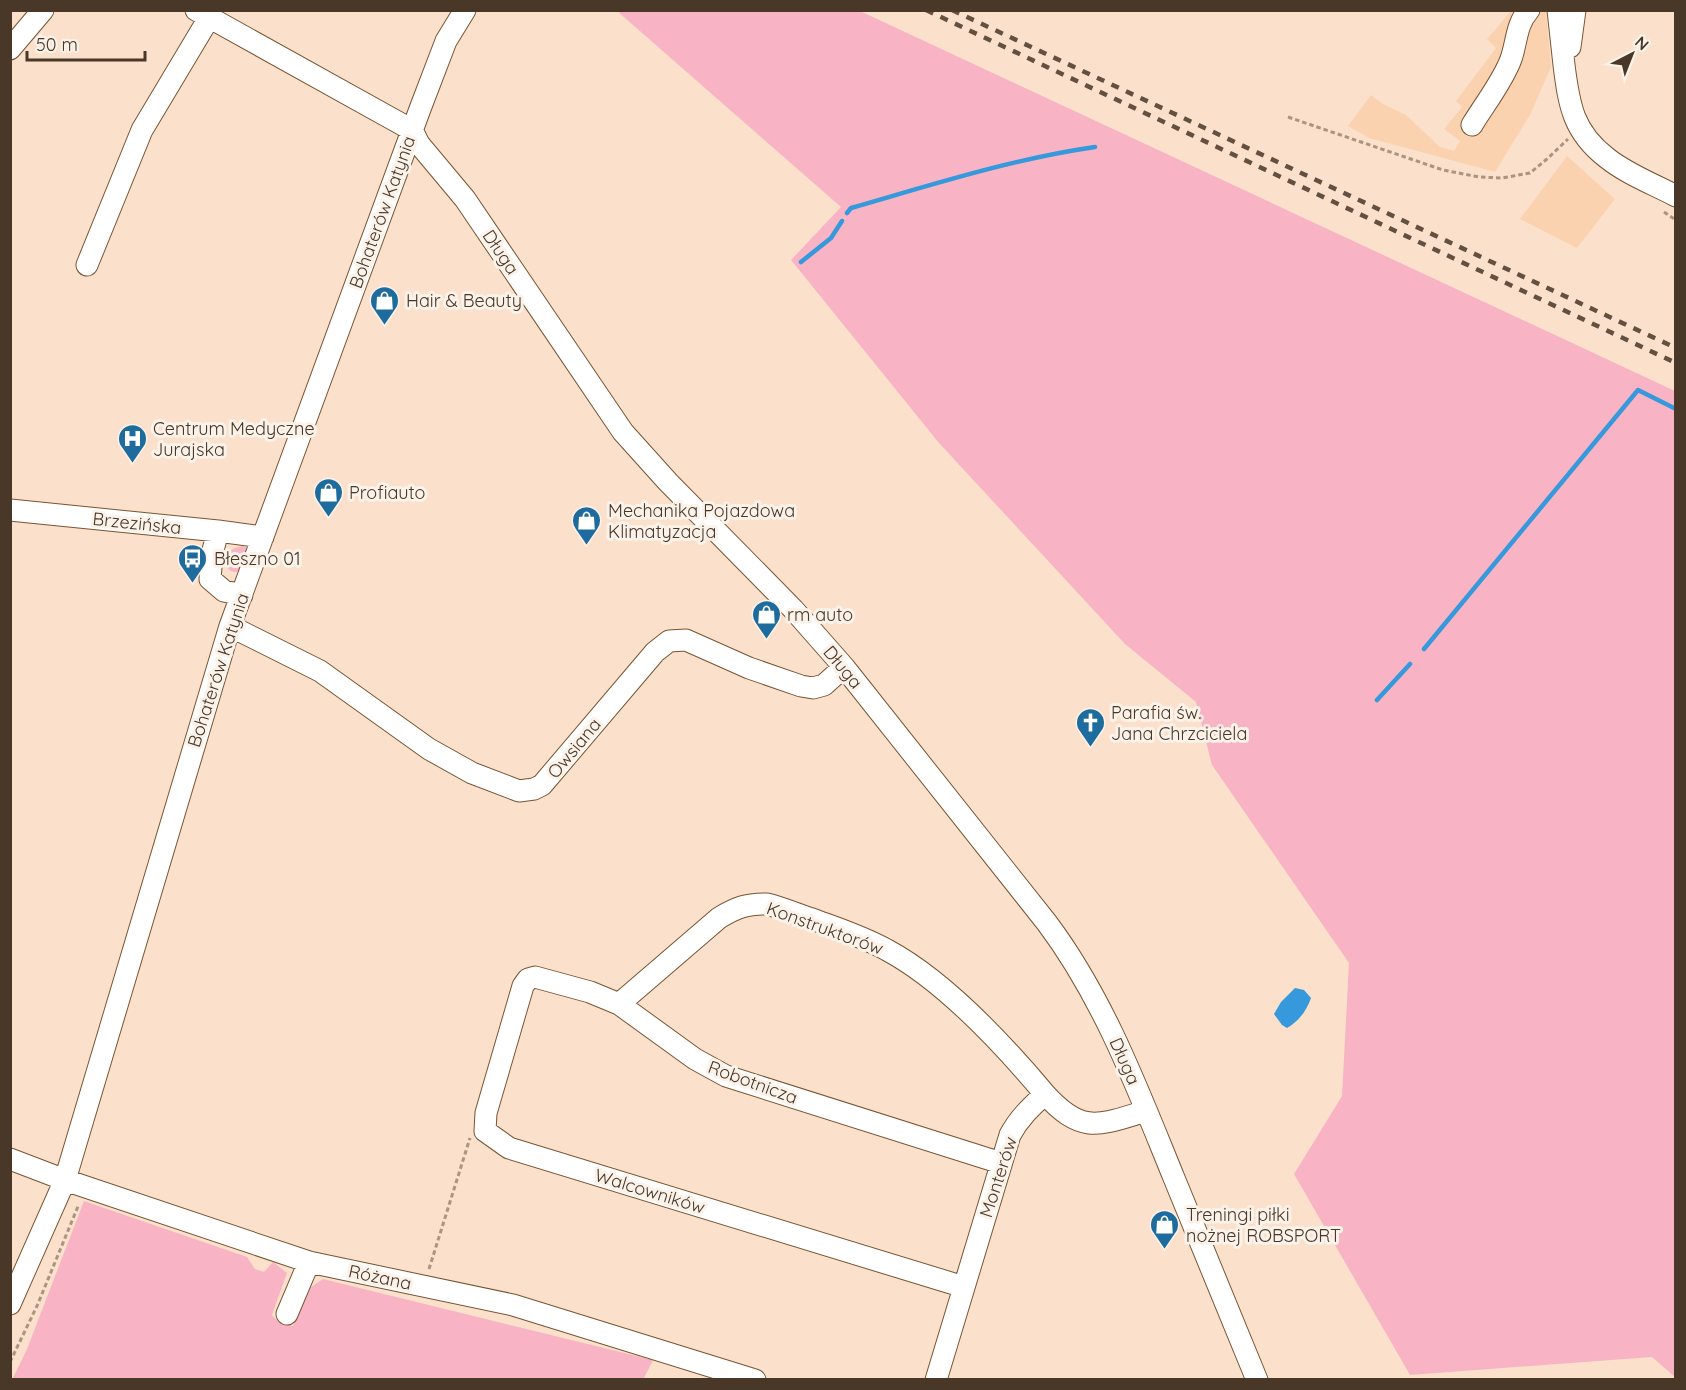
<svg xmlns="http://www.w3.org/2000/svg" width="1686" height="1390" viewBox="0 0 1686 1390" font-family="Quicksand,sans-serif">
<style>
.built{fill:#fad2b0}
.green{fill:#f8b4c5}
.water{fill:#3599db}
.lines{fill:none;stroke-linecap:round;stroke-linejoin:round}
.stream{stroke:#3599db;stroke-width:4.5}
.minor-casing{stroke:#795432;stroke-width:23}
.path{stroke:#ab9481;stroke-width:3;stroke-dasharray:4.5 3;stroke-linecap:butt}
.minor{stroke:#fff;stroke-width:21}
.rail{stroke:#635040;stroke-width:4.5;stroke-dasharray:8 8;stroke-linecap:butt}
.labels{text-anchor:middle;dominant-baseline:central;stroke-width:6;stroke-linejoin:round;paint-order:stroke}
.street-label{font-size:18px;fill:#493728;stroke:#fbf2ea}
.poi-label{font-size:18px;fill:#493728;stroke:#fbf2ea;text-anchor:start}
</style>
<rect width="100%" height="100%" fill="#fbe1cb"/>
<path class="built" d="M 1511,11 L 1546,11 L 1551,67 L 1531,113 L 1495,172 L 1369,138 L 1348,126 L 1371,95 L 1383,104 L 1406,115 L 1440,147 L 1454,151 L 1460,141 L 1444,129 L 1462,107 L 1456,101 L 1496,48 L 1487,39 Z
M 1567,156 L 1615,199 L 1577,248 L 1520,219 Z"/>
<path class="green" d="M 617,11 L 860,11 L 1675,391 L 1675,1377 L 1652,1357 L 1410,1375 L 1294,1174 L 1342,1096 L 1349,963 L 1212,765 L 1196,702 L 1125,644 L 939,443 L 791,260 L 841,207 Z
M 243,546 L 247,548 C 249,554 247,556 245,562 C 235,590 207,551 243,546 Z
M 84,1201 L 247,1257 L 255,1269 L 264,1272 L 273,1262 L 287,1273 L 272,1315 L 281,1324 L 293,1326 L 311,1287 L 323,1279 L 653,1360 L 643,1380 L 12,1380 L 27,1349 Z"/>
<path class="water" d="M 1295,988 L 1304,990 L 1311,998 C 1307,1010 1299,1021 1287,1028 L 1282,1025 L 1274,1014 L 1281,1002 Z"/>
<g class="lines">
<path class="stream" d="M 847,213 L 851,208 C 931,185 1012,159 1095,147
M 801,262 L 831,238 L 842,221
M 1424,649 L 1638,390 L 1676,409
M 1377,700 L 1410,664"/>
<defs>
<path id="minor" d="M 196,10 L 412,130 L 419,144 L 465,199 L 623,432 L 668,482 L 793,609 L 844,667 L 1047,923 C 1104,999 1138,1090 1174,1178 C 1201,1245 1229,1312 1257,1380
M 1558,10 C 1560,29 1562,47 1564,65 C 1569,105 1573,132 1607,158 C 1627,174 1653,184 1676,196
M 1570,47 L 1575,10
M 10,49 L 43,10
M 1472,125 C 1484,105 1503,81 1511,59 C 1517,42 1516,24 1529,10
M 87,265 L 142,130 L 209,18
M 10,510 L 218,531 L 263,537
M 218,531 L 212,554 L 210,579 L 224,591 L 242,595
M 230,626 L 320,671 L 429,749 L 472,773 L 519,791 L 534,789 L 542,785 L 655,652 L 669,641 L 686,640 L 749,668 L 801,686 L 813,688 L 824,685 L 844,667
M 619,1004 L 719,918 C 737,907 746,904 767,904 C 783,908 799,915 815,920 C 839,929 864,937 887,950 C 945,981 1003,1044 1045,1094
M 10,1159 L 65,1180 L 309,1262 L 513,1305 L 755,1380
M 964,1287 L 509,1148 L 485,1131 L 486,1113 L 523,986 L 528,979 L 535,977 L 590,992 L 619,1004 L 695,1059 L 726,1076 L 1001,1163
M 10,1304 L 65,1180 L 230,626 L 420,109 L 446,41 L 465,10
M 287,1314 L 309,1262
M 936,1380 L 1010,1135 C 1019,1118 1031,1107 1045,1094 C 1082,1135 1099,1125 1146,1111"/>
</defs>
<use href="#minor" class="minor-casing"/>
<path class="path" d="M 1288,117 L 1443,170 L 1479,177 L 1502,178 L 1530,173 L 1547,159 L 1568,139
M 1664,212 L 1676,220
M 429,1269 L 470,1138
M 10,1362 L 37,1306 L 79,1204"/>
<use href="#minor" class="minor"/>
<path class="rail" d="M 926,10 L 1676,363
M 952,10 L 1676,348"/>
</g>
<defs>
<symbol id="shop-pin" viewBox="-11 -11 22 30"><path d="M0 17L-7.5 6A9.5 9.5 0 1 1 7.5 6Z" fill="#1e6c9e" stroke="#fbf2ea"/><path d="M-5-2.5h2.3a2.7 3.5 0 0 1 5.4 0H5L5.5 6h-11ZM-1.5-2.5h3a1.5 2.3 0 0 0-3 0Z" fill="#fff"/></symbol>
<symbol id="hospital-pin" viewBox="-11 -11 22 30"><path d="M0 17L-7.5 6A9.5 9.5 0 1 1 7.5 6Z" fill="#1e6c9e" stroke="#fbf2ea"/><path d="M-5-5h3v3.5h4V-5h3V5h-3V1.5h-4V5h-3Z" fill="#fff"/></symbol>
<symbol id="bus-pin" viewBox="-11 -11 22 30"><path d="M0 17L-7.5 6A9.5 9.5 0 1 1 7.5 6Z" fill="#1e6c9e" stroke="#fbf2ea"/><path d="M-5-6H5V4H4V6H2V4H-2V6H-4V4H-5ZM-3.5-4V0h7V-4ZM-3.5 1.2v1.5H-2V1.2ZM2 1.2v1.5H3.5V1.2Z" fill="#fff"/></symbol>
<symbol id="church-pin" viewBox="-11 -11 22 30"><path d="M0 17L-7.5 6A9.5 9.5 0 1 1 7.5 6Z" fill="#1e6c9e" stroke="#fbf2ea"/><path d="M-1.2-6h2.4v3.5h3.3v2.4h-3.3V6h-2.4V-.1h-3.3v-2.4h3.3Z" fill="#fff"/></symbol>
</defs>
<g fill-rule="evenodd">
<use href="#shop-pin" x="368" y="284" width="33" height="45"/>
<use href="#hospital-pin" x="116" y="422" width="33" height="45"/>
<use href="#shop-pin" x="312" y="476" width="33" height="45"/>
<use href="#shop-pin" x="570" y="504" width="33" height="45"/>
<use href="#bus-pin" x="176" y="542" width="33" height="45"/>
<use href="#shop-pin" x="750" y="598" width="33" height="45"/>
<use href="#church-pin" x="1074" y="706" width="33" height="45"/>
<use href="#shop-pin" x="1148" y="1208" width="33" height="45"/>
</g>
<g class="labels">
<g class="street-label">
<text transform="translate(382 212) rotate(-70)">Bohaterów Katynia</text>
<text transform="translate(501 252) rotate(56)">Długa</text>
<text transform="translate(137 523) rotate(6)">Brzezińska</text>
<text transform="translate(843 667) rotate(50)">Długa</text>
<text transform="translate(218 670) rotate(-72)">Bohaterów Katynia</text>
<text transform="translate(574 748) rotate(-50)">Owsiana</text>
<text transform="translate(825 928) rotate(20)">Konstruktorów</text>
<text transform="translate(1125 1061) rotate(66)">Długa</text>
<text transform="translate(753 1082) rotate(20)">Robotnicza</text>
<text transform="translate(998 1177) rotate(-72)">Monterów</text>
<text transform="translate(650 1191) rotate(17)">Walcowników</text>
<text transform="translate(380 1277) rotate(12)">Różana</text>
</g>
<g class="poi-label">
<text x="406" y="300">Hair &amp; Beauty</text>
<text x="153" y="428">Centrum Medyczne<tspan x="153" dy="21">Jurajska</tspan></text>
<text x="349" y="492">Profiauto</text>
<text x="608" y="510">Mechanika Pojazdowa<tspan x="608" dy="21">Klimatyzacja</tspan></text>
<text x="214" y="558">Błeszno 01</text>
<text x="787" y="614">rm auto</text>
<text x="1111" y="712">Parafia św.<tspan x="1111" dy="21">Jana Chrzciciela</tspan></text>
<text x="1186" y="1214">Treningi piłki<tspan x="1186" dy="21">nożnej ROBSPORT</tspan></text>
</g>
</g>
<rect width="1686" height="1390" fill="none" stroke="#493728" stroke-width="24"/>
<g transform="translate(1632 54) rotate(42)" stroke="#fbf2ea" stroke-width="4.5" paint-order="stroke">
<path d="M0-4.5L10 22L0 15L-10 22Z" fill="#493728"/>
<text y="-9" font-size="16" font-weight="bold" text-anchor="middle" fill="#493728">N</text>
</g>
<path d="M27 51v9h118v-9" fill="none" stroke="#493728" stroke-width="3"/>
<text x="36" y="51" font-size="18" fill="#493728" stroke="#fbf2ea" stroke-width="4.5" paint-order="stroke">50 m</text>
</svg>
